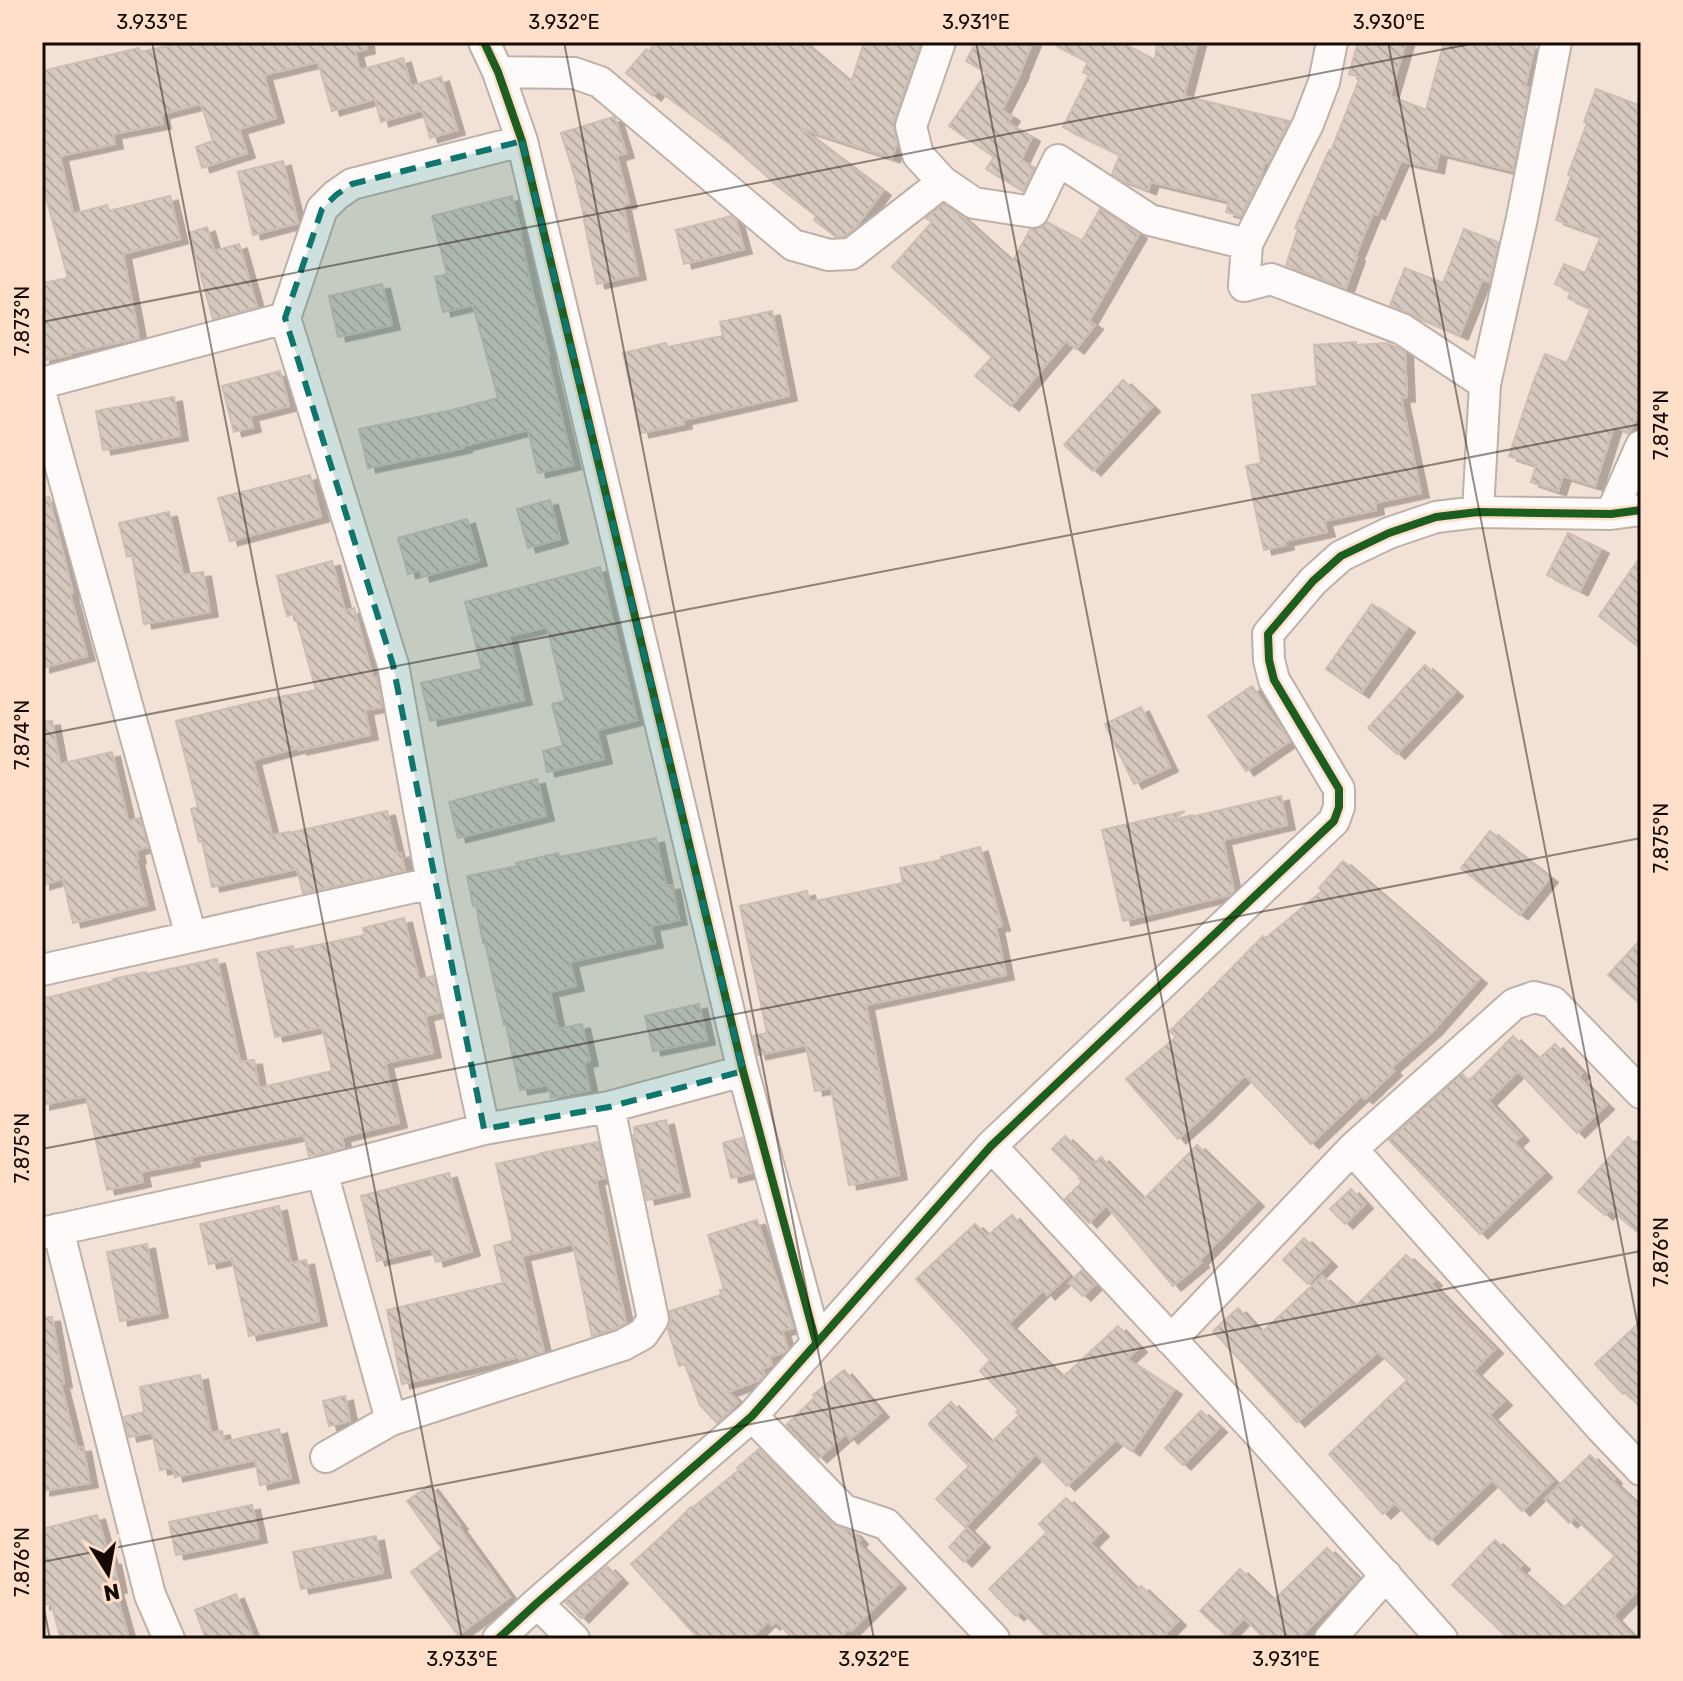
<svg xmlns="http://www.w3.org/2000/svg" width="1683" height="1681" viewBox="0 0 1683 1681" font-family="Rubik,sans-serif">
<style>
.building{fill:url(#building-back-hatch);stroke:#ccbeb5;stroke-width:2;filter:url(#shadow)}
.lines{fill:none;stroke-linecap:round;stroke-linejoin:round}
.minor-casing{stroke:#beb1a8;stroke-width:34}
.minor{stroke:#fdfaf9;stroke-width:30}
.cycleway-casing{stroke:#ffdfc9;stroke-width:13}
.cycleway{stroke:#1b5e20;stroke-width:8}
.marked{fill:#0f766e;fill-opacity:0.2;stroke:#0f766e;stroke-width:6;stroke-dasharray:16 10;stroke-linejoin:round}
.ticks{fill:none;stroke:#140a04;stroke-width:2;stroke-opacity:0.45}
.neatline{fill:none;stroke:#140a04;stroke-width:3}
.ticks-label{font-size:20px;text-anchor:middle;fill:#140a04}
</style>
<defs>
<pattern id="building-back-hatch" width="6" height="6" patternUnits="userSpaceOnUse" patternTransform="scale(2)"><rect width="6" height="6" fill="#d5c8bf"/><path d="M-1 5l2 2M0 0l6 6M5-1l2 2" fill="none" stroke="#b6aaa2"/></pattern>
<filter id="shadow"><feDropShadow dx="8" dy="4.5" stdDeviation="0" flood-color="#0004"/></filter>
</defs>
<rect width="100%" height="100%" fill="#f2e1d6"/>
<path class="building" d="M 177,42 L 366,42 L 367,49 L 355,52 L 360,70 L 403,58 L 411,86 L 441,77 L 457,130 L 430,138 L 422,110 L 381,122 L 375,99 L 332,111 L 318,62 L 264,75 L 276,118 L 239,129 L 247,153 L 202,168 L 196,147 L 213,141 L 201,104 L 161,114 L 163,124 L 113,134 L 115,144 L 60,156 L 73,214 L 107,205 L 109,211 L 170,196 L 180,239 L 123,254 L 139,338 L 71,353 L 71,355 L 42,361 L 42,283 L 68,278 L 46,197 L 42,198 L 42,71 L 139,48 L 140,52 L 177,44 Z
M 656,42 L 803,42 L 851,83 L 864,42 L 921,42 L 894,120 L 894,130 L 897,143 L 892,158 L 800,128 L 883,191 L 856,227 L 844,236 L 836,237 L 814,220 L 816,216 L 770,180 L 770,179 L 730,144 L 658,90 L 653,96 L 626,73 L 646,49 L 649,51 Z
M 976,42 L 1033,42 L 1020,73 L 1021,73 L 1002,110 L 1012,117 L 1008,123 L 1032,137 L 1021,160 L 1034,168 L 1023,191 L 986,169 L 994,157 L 949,126 L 987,72 L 966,61 Z
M 1050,42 L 1120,42 L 1155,60 L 1157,42 L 1198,42 L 1184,96 L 1289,121 L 1268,163 L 1265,162 L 1260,178 L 1241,216 L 1226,212 L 1229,201 L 1151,182 L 1148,190 L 1120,179 L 1112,174 L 1120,155 L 1063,127 L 1089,75 L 1083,72 L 1088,62 Z
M 1358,42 L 1406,42 L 1390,96 L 1426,110 L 1444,42 L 1516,42 L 1535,46 L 1525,87 L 1529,88 L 1513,171 L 1439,153 L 1436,169 L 1401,161 L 1377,215 L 1373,213 L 1355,257 L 1357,257 L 1346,288 L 1286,265 L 1298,229 L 1295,228 L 1329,150 L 1331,151 L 1360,77 L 1349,74 Z
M 1596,89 L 1641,106 L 1641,408 L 1629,433 L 1614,426 L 1595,486 L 1563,476 L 1558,491 L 1531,482 L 1536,465 L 1509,456 L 1533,383 L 1545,354 L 1567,363 L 1591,308 L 1568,298 L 1571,291 L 1555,284 L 1564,264 L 1585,273 L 1601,236 L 1556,220 L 1571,176 L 1568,175 L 1587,123 L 1584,122 Z
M 613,117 L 615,118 L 626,153 L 617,156 L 629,203 L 623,205 L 638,275 L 597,284 L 584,220 L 585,220 L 574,174 L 561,133 Z
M 283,161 L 298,223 L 253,235 L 238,172 Z
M 512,196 L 521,232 L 520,232 L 532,291 L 549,355 L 547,356 L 573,465 L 538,473 L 528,430 L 464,446 L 464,448 L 368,468 L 359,429 L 452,410 L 498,398 L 473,305 L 443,312 L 435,277 L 447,274 L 432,216 Z
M 944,204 L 960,215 L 1012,262 L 1030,230 L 1040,228 L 1047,222 L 1082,241 L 1100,209 L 1139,234 L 1089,321 L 1095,325 L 1076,349 L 1066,341 L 1011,406 L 975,376 L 992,357 L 892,267 L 932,222 L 926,218 Z
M 731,216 L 736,221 L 744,249 L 684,264 L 676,230 Z
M 207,227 L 214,251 L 239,244 L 257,307 L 213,319 L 189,233 Z
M 1464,229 L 1498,242 L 1489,282 L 1482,280 L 1460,335 L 1390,305 L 1405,268 L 1443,283 Z
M 382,284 L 392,325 L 338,337 L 329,296 Z
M 772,311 L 789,396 L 683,420 L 684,424 L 641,433 L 623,353 L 666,343 L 667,347 L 723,336 L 720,322 Z
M 1356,342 L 1356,345 L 1388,343 L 1405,352 L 1407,397 L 1401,398 L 1421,493 L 1375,503 L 1376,510 L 1324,521 L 1327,532 L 1285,541 L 1286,545 L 1264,550 L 1246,466 L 1261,463 L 1252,395 L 1317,386 L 1314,345 Z
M 280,371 L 289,406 L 250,416 L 253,427 L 234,432 L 222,386 Z
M 1123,380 L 1152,407 L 1093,471 L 1064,445 Z
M 174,397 L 180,436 L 103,450 L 96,411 Z
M 310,475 L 321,517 L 230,541 L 218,498 Z
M 49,497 L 73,593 L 70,594 L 87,656 L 42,668 L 42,498 Z
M 550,500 L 560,539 L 528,548 L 517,509 Z
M 169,512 L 183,575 L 203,572 L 210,612 L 144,624 L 132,555 L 127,557 L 119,523 Z
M 467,519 L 479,561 L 422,577 L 420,570 L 408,574 L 398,538 Z
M 1568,533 L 1601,549 L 1580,591 L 1547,575 Z
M 1641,556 L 1641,649 L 1599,616 Z
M 332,561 L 345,611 L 354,608 L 373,677 L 376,677 L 382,707 L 365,710 L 370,735 L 299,750 L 298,748 L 253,760 L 272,835 L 289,832 L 289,833 L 387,811 L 397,854 L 401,853 L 405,871 L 303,893 L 297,869 L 212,887 L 202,841 L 199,842 L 191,809 L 198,807 L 176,721 L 254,702 L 316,690 L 295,614 L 287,616 L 277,576 Z
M 600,567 L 637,720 L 597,730 L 604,759 L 547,772 L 543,751 L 563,746 L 552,704 L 565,701 L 547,627 L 509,636 L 524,700 L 430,721 L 421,683 L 482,669 L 465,602 Z
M 1372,604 L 1407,628 L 1361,693 L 1326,669 Z
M 1425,665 L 1455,692 L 1397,754 L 1368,728 Z
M 1252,686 L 1290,741 L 1246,771 L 1208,716 Z
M 1141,707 L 1170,767 L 1134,784 L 1105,724 Z
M 52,721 L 60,764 L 112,752 L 128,821 L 140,818 L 148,847 L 136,850 L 138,859 L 136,859 L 147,905 L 73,923 L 63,879 L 42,885 L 42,722 Z
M 537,779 L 546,816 L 458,838 L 449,802 Z
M 1281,796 L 1287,825 L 1223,840 L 1234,891 L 1230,895 L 1123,921 L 1102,830 L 1185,811 L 1170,822 Z
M 1490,831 L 1550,878 L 1520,915 L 1461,868 Z
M 656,838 L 666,886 L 672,885 L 679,920 L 651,926 L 655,943 L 570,962 L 576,986 L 550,992 L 558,1029 L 582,1024 L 590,1061 L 584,1063 L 590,1090 L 551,1098 L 548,1085 L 520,1090 L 506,1025 L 504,1025 L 485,943 L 483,943 L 476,905 L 473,906 L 467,876 L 517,866 L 516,863 L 558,853 L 559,857 Z
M 980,847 L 1002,926 L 996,927 L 1006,975 L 866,1005 L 899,1175 L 849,1185 L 831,1088 L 815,1091 L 806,1045 L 758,1055 L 753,1036 L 767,1033 L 740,906 L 807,891 L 810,902 L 903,883 L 900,868 L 942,860 L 941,857 Z
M 1343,861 L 1479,979 L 1434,1030 L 1391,1068 L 1394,1071 L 1365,1099 L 1361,1096 L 1311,1144 L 1245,1075 L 1205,1115 L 1178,1139 L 1126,1079 L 1176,1037 L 1170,1031 L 1263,936 L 1266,938 L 1322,891 L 1319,888 Z
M 404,918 L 419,980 L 433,976 L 441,1012 L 425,1016 L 433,1053 L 385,1063 L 399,1123 L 342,1137 L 344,1148 L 309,1156 L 304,1135 L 191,1157 L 192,1162 L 141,1172 L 143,1182 L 107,1190 L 86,1096 L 42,1105 L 42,999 L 114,981 L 113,979 L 146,972 L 147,974 L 217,959 L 240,1062 L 254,1060 L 259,1088 L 332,1071 L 322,1027 L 275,1037 L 257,953 L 293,946 L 294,950 L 365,935 L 363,928 Z
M 1641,939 L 1641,1005 L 1608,975 Z
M 699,1004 L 707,1040 L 653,1051 L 645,1016 Z
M 1513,1036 L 1538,1060 L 1555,1044 L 1582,1073 L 1578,1077 L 1606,1105 L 1577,1133 L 1518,1071 L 1488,1101 L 1521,1136 L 1514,1143 L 1544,1173 L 1480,1234 L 1389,1140 L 1462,1074 L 1469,1081 Z
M 666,1120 L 682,1192 L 647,1200 L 633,1135 L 635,1134 L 634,1127 Z
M 1065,1136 L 1094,1164 L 1101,1157 L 1143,1200 L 1197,1145 L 1256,1202 L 1199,1261 L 1201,1263 L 1173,1286 L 1106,1205 L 1089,1223 L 1065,1199 L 1082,1182 L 1079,1178 L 1080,1177 L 1052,1149 Z
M 1628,1137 L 1641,1149 L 1641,1235 L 1610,1209 L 1605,1215 L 1578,1192 Z
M 742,1138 L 752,1173 L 731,1178 L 723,1143 Z
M 598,1142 L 605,1178 L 596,1180 L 626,1323 L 616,1328 L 592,1336 L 573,1244 L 522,1256 L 544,1352 L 520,1359 L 519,1357 L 402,1384 L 387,1310 L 503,1283 L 494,1246 L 513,1240 L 496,1164 L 542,1154 L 541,1153 Z
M 449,1173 L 472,1251 L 436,1262 L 431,1248 L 377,1261 L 361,1196 Z
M 1351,1189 L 1365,1204 L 1345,1224 L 1330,1209 Z
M 279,1206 L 291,1263 L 306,1260 L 319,1321 L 249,1336 L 232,1259 L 209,1264 L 200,1224 Z
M 1012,1215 L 1068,1276 L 1047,1295 L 1043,1290 L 1008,1324 L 1062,1378 L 1118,1326 L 1139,1348 L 1127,1359 L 1174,1390 L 1132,1451 L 1116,1440 L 1067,1486 L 1036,1454 L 965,1527 L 936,1499 L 969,1466 L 928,1424 L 951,1402 L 991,1443 L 1019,1415 L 1016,1412 L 1019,1410 L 980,1371 L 990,1360 L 916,1279 L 975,1224 L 987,1236 Z
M 757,1220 L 793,1328 L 782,1331 L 788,1348 L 785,1352 L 769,1357 L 772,1365 L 762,1369 L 765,1375 L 760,1380 L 728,1392 L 738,1402 L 717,1423 L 700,1405 L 685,1364 L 679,1366 L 668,1329 L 671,1322 L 670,1311 L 721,1295 L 720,1290 L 724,1289 L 708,1235 Z
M 1304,1238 L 1329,1262 L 1308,1284 L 1283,1260 Z
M 147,1244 L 160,1313 L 120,1321 L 107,1252 Z
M 1406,1255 L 1434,1281 L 1431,1284 L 1495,1349 L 1473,1371 L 1504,1401 L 1489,1415 L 1553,1481 L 1522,1511 L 1492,1480 L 1430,1540 L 1395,1503 L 1383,1514 L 1329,1454 L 1407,1380 L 1378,1352 L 1297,1422 L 1213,1331 L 1238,1308 L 1261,1333 L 1322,1276 L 1355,1307 Z
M 1082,1270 L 1095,1284 L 1083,1296 L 1069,1283 Z
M 52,1317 L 64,1383 L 61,1384 L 77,1448 L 83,1447 L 90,1483 L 42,1491 L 42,1318 Z
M 1641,1321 L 1641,1408 L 1626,1392 L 1623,1394 L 1595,1364 Z
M 844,1370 L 881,1413 L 850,1439 L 846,1434 L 819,1458 L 786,1425 L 815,1397 L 813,1395 Z
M 200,1375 L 211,1433 L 222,1431 L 224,1442 L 279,1429 L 291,1478 L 260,1485 L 255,1460 L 175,1477 L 173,1468 L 160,1470 L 152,1432 L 129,1437 L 124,1417 L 144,1412 L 140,1387 Z
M 345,1396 L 350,1421 L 329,1426 L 323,1401 Z
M 1201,1411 L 1219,1428 L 1183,1465 L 1165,1448 Z
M 759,1449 L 831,1523 L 853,1532 L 860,1540 L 857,1543 L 898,1584 L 851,1631 L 849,1629 L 838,1639 L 793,1639 L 776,1621 L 772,1625 L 768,1621 L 750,1639 L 699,1639 L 631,1564 L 663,1535 L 691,1507 L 692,1508 L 739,1470 L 737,1468 Z
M 1590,1455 L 1614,1479 L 1612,1481 L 1641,1508 L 1641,1587 L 1613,1616 L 1635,1639 L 1509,1639 L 1452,1585 L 1495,1540 L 1522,1565 L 1518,1569 L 1563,1609 L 1615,1556 L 1575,1518 L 1569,1523 L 1545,1499 Z
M 430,1485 L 460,1525 L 458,1526 L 510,1597 L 458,1635 L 411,1572 L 442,1549 L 407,1501 Z
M 1066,1498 L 1101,1532 L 1090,1543 L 1137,1591 L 1141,1586 L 1178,1621 L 1161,1639 L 1049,1639 L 1021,1611 L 1016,1616 L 989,1589 L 1047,1532 L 1039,1524 Z
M 252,1505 L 259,1538 L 176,1555 L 169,1522 Z
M 97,1515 L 110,1560 L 113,1560 L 119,1588 L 115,1589 L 129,1639 L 61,1639 L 51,1603 L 42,1605 L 42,1529 Z
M 967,1528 L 982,1543 L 964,1562 L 949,1547 Z
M 376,1536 L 383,1573 L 301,1589 L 293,1552 Z
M 1327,1548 L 1358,1579 L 1298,1639 L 1265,1639 L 1244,1618 L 1227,1636 L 1200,1611 L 1240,1569 L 1273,1601 Z
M 607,1566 L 620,1579 L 581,1618 L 565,1602 Z
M 236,1594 L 254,1639 L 206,1639 L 195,1610 Z"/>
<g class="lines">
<defs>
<path id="minor" d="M 484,42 L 498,72 L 522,141 L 743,1071 L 816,1342
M 940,42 L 911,126 L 918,155 L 943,182 L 974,203 L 1033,212 L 1058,160 L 1150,220 L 1247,244
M 1332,42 L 1324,82 L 1308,124 L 1247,244 L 1244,286 L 1271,279 L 1402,329 L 1485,384
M 498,72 L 574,73 L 600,82 L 793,245 L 829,255 L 851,254 L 943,182
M 42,383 L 285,318
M 42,399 L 191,936
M 1478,512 L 1485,384 L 1522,218 L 1556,42
M 1611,514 L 1641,446
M 42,970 L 432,883
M 484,1129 L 432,883 L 393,665 L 285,318 L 322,209 L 336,195 L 352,184 L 522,141
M 991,1146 L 1260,1435 L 1442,1639
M 1352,1149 L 1602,1429 L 1641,1470
M 322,1172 L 391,1420
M 58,1229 L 150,1595 L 169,1639
M 42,1233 L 322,1172 L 484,1129 L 609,1107 L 743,1071
M 1171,1340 L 1352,1149 L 1514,1004 L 1534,997 L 1553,1002 L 1641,1093
M 752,1416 L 844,1510 L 886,1524 L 994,1639
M 326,1457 L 391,1420 L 623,1345 L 643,1334 L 653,1319 L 609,1107
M 537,1603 L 574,1639
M 498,1639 L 537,1603 L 752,1416 L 991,1146 L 1334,821 L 1339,807 L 1339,789 L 1274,680 L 1269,660 L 1268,634 L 1313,581 L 1341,556 L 1389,533 L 1436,517 L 1478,512 L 1611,514 L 1641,510
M 1330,1639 L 1386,1575"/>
</defs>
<use href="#minor" class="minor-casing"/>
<use href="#minor" class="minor"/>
<defs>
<path id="cycleway" d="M 484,42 L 498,72 L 522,141 L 743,1071 L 816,1342
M 498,1639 L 537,1603 L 752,1416 L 991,1146 L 1334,821 L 1339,807 L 1339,789 L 1274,680 L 1269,660 L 1268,634 L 1313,581 L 1341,556 L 1389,533 L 1436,517 L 1478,512 L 1611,514 L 1641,510"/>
</defs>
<use href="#cycleway" class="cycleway-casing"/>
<use href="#cycleway" class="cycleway"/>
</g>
<path class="marked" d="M 522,141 L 743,1071 L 609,1107 L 484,1129 L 393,665 L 285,318 L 322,209 L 336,195 L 352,184 Z"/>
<path class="ticks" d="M 152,42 L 462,1639M 564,42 L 874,1639M 976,42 L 1286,1639M 1388,42 L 1641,1342M 42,322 L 1481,42M 42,735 L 1641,424M 42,1149 L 1641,838M 42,1562 L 1641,1251M 42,1599 L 50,1639"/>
<rect width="1683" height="1681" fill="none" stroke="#ffdfc9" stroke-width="88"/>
<g transform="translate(108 1573) rotate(169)" stroke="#ffdfc9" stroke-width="6" paint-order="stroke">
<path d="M0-6L14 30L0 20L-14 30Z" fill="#140a04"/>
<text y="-12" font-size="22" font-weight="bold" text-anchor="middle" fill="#140a04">N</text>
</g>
<rect x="44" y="44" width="1595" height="1593" class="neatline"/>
<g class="ticks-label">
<text x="152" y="29">3.933°E</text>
<text x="564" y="29">3.932°E</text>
<text x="976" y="29">3.931°E</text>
<text x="1389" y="29">3.930°E</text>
<text transform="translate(22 321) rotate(-90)" y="7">7.873°N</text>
<text transform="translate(1661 425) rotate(-90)" y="7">7.874°N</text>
<text transform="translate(22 735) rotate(-90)" y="7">7.874°N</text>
<text transform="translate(1661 838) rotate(-90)" y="7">7.875°N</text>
<text transform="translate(22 1148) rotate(-90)" y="7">7.875°N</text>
<text transform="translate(1661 1252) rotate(-90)" y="7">7.876°N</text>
<text transform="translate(22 1562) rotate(-90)" y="7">7.876°N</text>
<text x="462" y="1666">3.933°E</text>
<text x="874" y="1666">3.932°E</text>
<text x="1286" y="1666">3.931°E</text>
</g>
</svg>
